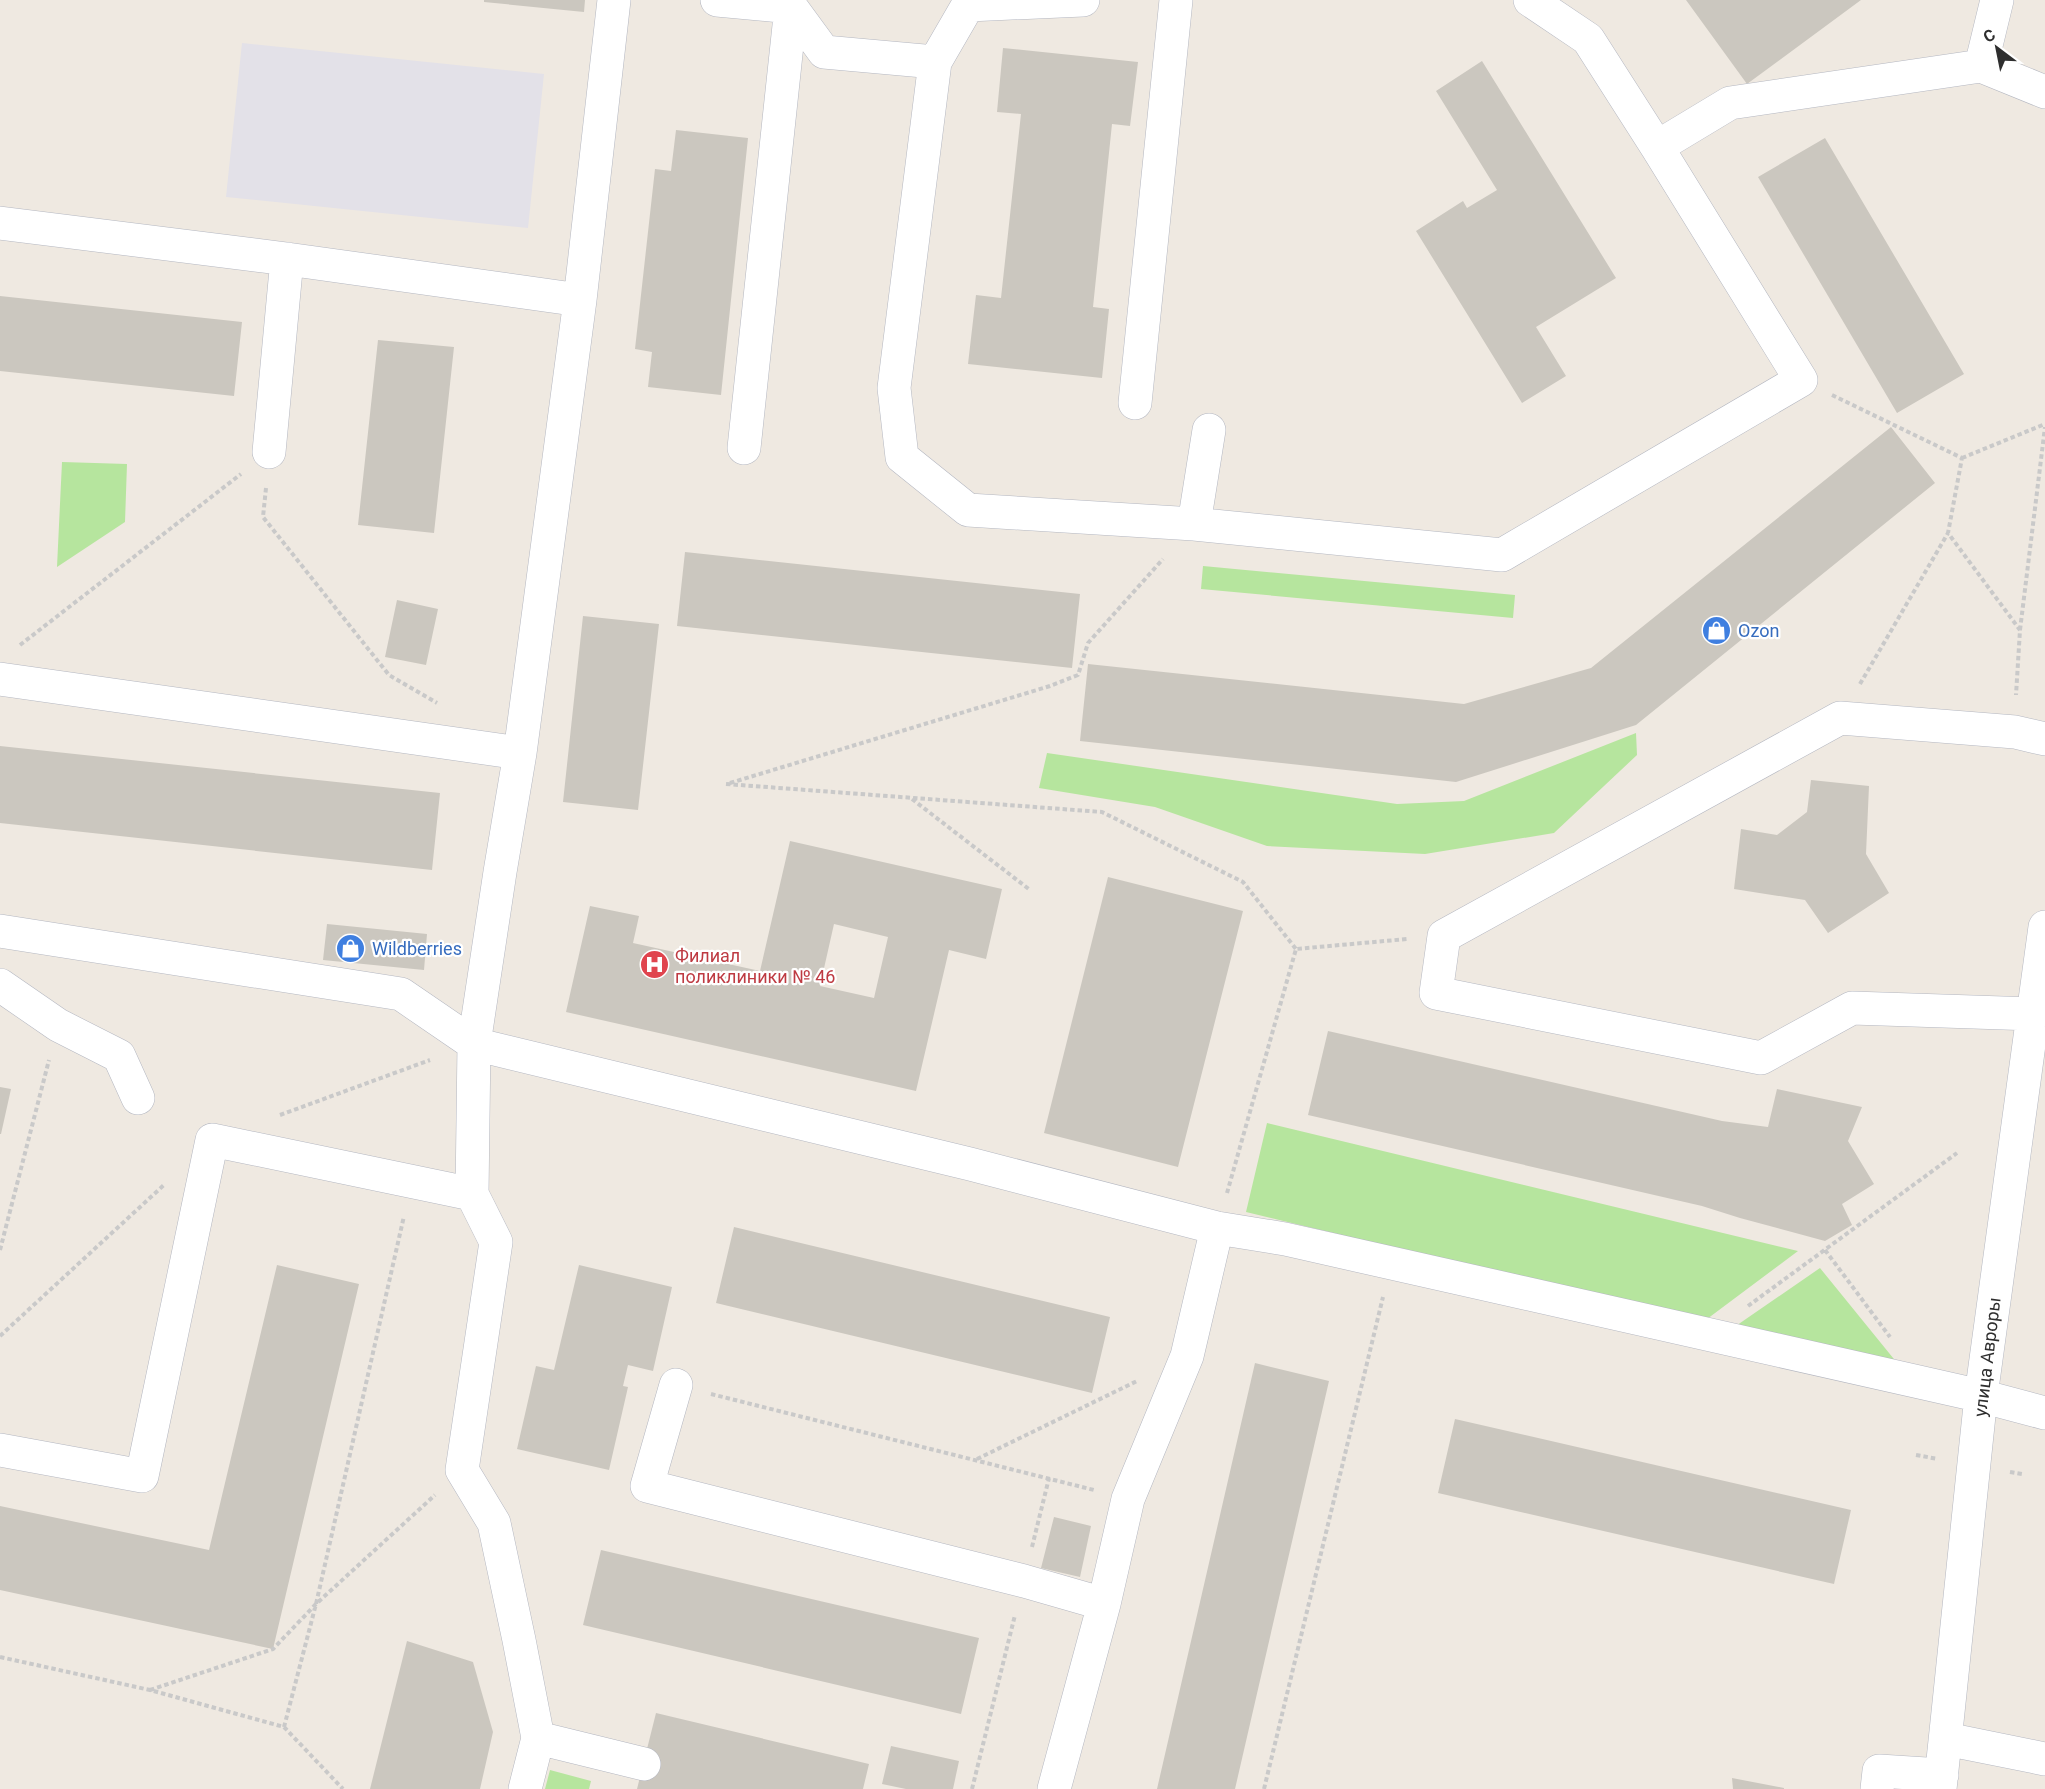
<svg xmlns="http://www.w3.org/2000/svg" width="2045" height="1789" viewBox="0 0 2045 1789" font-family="Roboto,sans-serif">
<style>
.industrial{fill:#e3e1e8}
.green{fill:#b6e59e}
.building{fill:#cbc7bf;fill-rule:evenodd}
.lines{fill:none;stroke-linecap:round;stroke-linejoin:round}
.minor-casing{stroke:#b4b7c1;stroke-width:34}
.path{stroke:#c9c9c9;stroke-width:4;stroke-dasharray:4.5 3;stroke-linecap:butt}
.minor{stroke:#fff;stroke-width:33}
.labels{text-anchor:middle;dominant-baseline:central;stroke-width:4.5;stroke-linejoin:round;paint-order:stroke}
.shop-label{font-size:18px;fill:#366cbe;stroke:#fff;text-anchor:start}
.health-label{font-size:18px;fill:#be3a42;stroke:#fff;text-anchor:start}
.street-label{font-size:18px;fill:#2e2e2e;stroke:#fff}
</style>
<rect width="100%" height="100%" fill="#efe9e1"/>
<path class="industrial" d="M 242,43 L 544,74 L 528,228 L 226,197 Z"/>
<path class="green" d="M 62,462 L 127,464 L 125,522 L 57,567 Z
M 1203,566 L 1515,595 L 1513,618 L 1201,589 Z
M 1636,733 L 1637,755 L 1554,833 L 1425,854 L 1267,846 L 1155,807 L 1039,788 L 1047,753 L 1397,804 L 1464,801 Z
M 1267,1123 L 1798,1251 L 1703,1322 L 1246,1212 Z
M 1820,1268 L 1902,1369 L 1730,1330 Z
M 550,1770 L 591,1781 L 589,1789 L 545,1789 Z"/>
<path class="building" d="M 484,0 L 585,0 L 584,12 L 484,2 Z
M 1686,0 L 1861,0 L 1747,84 Z
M 1003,48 L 1138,62 L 1130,126 L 1112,124 L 1093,307 L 1109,309 L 1102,378 L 968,364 L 976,295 L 1001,298 L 1021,114 L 997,112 Z
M 1482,61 L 1616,278 L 1536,327 L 1566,376 L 1522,403 L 1416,231 L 1463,201 L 1467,208 L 1497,190 L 1436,91 Z
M 676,130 L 748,138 L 721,395 L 648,387 L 652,352 L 635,349 L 655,169 L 671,171 Z
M 1825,138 L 1964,374 L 1897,413 L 1758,177 Z
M 0,296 L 242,322 L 234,396 L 0,371 Z
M 378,340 L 454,347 L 434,533 L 358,525 Z
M 1891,427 L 1935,483 L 1636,725 L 1456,782 L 1080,741 L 1088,664 L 1464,704 L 1591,668 Z
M 685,552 L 1080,594 L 1072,668 L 677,626 Z
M 397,600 L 438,609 L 426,665 L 385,657 Z
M 583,616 L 659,624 L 638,810 L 563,802 Z
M 0,746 L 440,793 L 432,870 L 0,823 Z
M 1811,780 L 1869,786 L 1866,854 L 1889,893 L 1828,933 L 1805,900 L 1734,889 L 1741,829 L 1777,835 L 1807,812 Z
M 790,841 L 1002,889 L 986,959 L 949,950 L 916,1091 L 566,1012 L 590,906 L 639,916 L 633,943 L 760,971 ZM 834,924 L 888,937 L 874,998 L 820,986 Z
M 1108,877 L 1243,911 L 1178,1167 L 1044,1133 Z
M 327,924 L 427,934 L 424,970 L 323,960 Z
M 1328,1031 L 1722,1121 L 1768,1127 L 1777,1089 L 1862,1107 L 1848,1141 L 1874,1184 L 1842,1204 L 1852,1225 L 1825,1241 L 1740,1218 L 1702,1206 L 1308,1115 Z
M 0,1087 L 11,1089 L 1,1134 L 0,1134 Z
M 734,1227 L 1110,1317 L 1092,1393 L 716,1303 Z
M 277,1265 L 359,1284 L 273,1649 L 0,1590 L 0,1506 L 209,1550 Z
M 579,1265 L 672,1287 L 653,1371 L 628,1365 L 623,1386 L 628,1387 L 609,1470 L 517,1449 L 536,1366 L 554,1370 Z
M 1255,1363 L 1329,1381 L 1235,1789 L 1157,1789 Z
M 1455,1419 L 1851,1510 L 1834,1584 L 1438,1493 Z
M 1054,1517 L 1091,1526 L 1080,1577 L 1041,1568 Z
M 601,1550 L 979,1638 L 961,1714 L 583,1625 Z
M 407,1641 L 473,1662 L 493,1732 L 480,1789 L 370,1789 Z
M 656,1713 L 869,1764 L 863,1789 L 637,1789 Z
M 891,1746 L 959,1761 L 953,1789 L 906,1789 L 882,1784 Z
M 1732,1778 L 1784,1788 L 1784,1789 L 1733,1789 Z"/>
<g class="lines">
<defs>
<path id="minor" d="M 717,0 L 791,7 L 824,52 L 935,62 L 968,5 L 1083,0
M 1530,0 L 1588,39 L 1657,147 L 1730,103 L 1981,66 L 2045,92
M 935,62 L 894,388 L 902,457 L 968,510 L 1194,524 L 1502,555 L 1801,380 L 1657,147
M 1981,66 L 1997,0
M 0,223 L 287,259 L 580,300
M 1135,403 L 1176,0
M 744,448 L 791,7
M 269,452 L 287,259
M 1194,524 L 1209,430
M 0,679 L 520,753
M 0,931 L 401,994 L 474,1044 L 970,1164 L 1217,1228 L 1285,1239 L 1981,1396 L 2045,1413
M 0,985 L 58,1025 L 119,1056 L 138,1098
M 2034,1014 L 1852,1008 L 1761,1058 L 1436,993 L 1444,936 L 1840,718 L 2015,732 L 2045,739
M 676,1385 L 647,1486 L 1024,1581 L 1104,1604
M 0,1450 L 142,1476 L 212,1140 L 472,1194
M 538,1738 L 644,1764
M 1946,1739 L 2045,1759
M 525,1789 L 538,1738 L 519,1640 L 494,1523 L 462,1470 L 496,1242 L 472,1194 L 474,1044 L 500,872 L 520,753 L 580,300 L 614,0
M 1054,1789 L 1104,1604 L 1128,1499 L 1187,1356 L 1217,1228
M 1877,1789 L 1879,1771 L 1942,1775
M 1940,1789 L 1981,1396 L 2045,927"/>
</defs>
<use href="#minor" class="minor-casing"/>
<path class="path" d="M 1832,395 L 1962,458 L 1948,533 L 2020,630 L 2016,695
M 1962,458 L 2045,424
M 266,488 L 263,517 L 389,675 L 437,703
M 2020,630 L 2045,427
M 20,645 L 241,474
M 1860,684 L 1948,533
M 730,783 L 1050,686 L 1078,675 L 1088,643 L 1163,559
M 726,784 L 1102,812 L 1243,882 L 1296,949
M 912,799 L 1030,890
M 280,1115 L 430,1060
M 1227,1193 L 1296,949 L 1407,939
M 0,1250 L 49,1060
M 1825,1250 L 1890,1337
M 1748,1306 L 1957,1153
M 0,1336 L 165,1184
M 711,1394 L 1094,1490
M 1916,1455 L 1938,1459
M 977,1459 L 1137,1381
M 2010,1472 L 2022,1474
M 1032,1547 L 1049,1478
M 0,1657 L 150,1690 L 284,1727 L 343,1789
M 150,1690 L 273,1649 L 316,1604 L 435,1495
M 284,1727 L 316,1604 L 404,1216
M 972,1789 L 1015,1615
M 1264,1789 L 1383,1297"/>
<use href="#minor" class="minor"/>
</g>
<defs>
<symbol id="shop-disc" viewBox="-11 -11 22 22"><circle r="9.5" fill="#3f7fe0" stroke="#fff"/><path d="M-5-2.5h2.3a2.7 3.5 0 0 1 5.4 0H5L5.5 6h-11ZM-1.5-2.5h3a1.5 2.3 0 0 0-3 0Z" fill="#fff"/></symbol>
<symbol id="hospital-disc" viewBox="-11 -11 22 22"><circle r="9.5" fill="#e0444e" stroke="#fff"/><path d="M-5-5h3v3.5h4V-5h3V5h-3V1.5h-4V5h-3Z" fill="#fff"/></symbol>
</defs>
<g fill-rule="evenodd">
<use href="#shop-disc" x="1700" y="614" width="33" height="33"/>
<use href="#shop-disc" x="334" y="932" width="33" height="33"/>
<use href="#hospital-disc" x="638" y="948" width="33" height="33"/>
</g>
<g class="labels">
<g class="shop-label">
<text x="1738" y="630">Ozon</text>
<text x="372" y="948">Wildberries</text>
</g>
<g class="health-label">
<text x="675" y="955">Филиал<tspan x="675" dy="21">поликлиники № 46</tspan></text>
</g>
<g class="street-label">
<text transform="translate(1987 1357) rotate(-83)">улица Авроры</text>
</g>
</g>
<g transform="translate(1997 48) rotate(328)" stroke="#ffffff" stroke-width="4.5" paint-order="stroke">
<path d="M0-4.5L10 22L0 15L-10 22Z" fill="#2e2e2e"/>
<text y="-9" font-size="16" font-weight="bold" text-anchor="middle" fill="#2e2e2e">С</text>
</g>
</svg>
